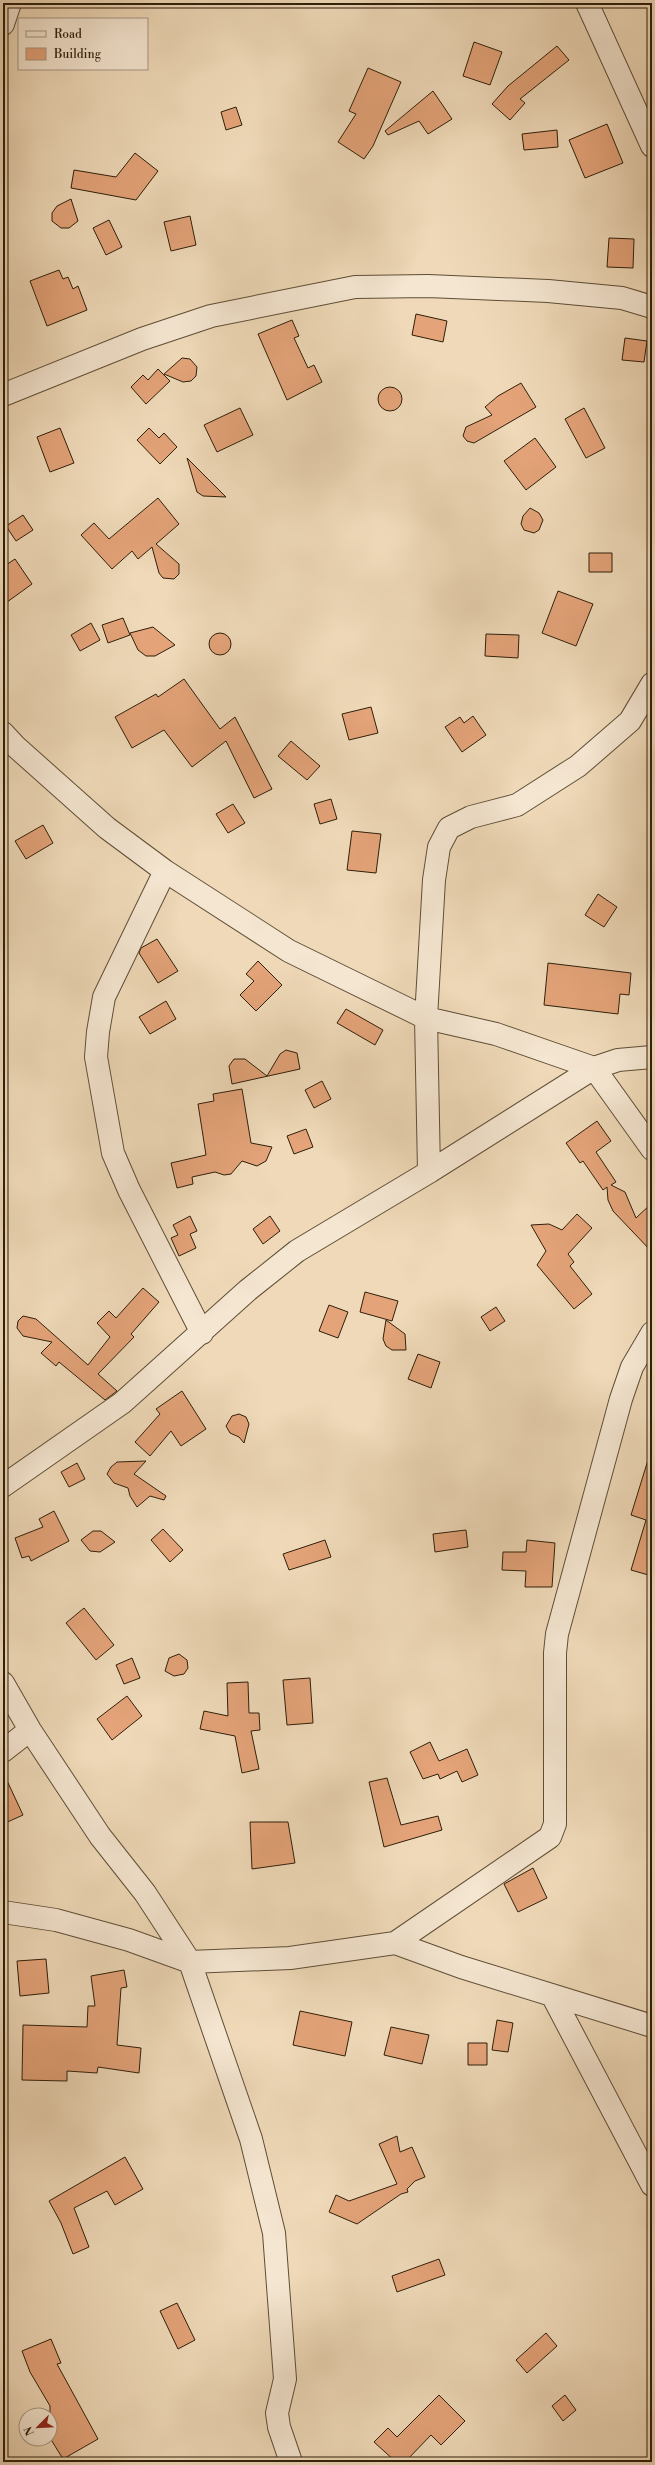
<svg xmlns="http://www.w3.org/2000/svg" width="655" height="2465" viewBox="0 0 655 2465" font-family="'Libre Bodoni',serif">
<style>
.building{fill:#e4a379;stroke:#2e1f0a}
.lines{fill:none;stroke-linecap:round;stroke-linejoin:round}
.minor-casing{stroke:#5e4e36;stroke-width:24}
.minor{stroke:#f5e6d1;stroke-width:22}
</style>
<rect width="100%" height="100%" fill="#efd9b8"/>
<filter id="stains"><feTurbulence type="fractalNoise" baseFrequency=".005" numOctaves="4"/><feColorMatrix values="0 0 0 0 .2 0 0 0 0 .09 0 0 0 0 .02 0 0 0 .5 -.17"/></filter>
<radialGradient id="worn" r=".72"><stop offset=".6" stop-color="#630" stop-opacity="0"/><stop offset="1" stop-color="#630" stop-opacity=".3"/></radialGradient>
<path class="building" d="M 474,42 L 502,52 L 490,85 L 463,76 Z
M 557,46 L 569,60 L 520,99 L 525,103 L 510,120 L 492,104 L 508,86 Z
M 368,68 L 401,82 L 373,146 L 364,159 L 338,142 L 356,114 L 349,111 Z
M 433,91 L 452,119 L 428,134 L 419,121 L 388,135 L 385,131 Z
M 236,107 L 242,125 L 226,130 L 221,112 Z
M 607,124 L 623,163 L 585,178 L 569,140 Z
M 557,130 L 558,147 L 524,150 L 522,134 Z
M 135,153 L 158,171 L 136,200 L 71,188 L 74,170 L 116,177 Z
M 71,199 L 78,221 L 69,228 L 61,228 L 52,221 L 52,213 L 57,206 Z
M 190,216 L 196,245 L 171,251 L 164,222 Z
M 109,220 L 122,247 L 106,255 L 93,228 Z
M 609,238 L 634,239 L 633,268 L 607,267 Z
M 59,270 L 63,279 L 68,277 L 73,289 L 78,286 L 87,310 L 47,326 L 30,281 Z
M 416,314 L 447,321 L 443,342 L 412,335 Z
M 292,320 L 299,336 L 294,338 L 308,368 L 314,365 L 322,382 L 287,400 L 258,334 Z
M 625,338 L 647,341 L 644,362 L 622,360 Z
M 182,358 L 190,359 L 197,367 L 196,376 L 191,381 L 183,382 L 164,374 Z
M 158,369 L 170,381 L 146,404 L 131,387 L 143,375 L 148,380 Z
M 521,383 L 536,407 L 474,443 L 467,441 L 463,436 L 466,427 L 492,415 L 485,407 L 498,396 Z
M378 399a12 12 0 1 1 24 0a12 12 0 1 1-24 0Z
M 240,408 L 253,435 L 217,452 L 204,425 Z
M 584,408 L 605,448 L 586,458 L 565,419 Z
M 60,428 L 74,463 L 50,472 L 37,437 Z
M 149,428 L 159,438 L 164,433 L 177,447 L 160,464 L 137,440 Z
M 535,438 L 556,467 L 526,490 L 504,461 Z
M 187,458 L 226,497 L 203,496 L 197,492 Z
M 158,498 L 179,524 L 156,544 L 179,564 L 179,574 L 174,579 L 163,578 L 159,573 L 152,547 L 138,559 L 132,551 L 112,569 L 81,535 L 94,523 L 109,539 Z
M 530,508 L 539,513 L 543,520 L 539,530 L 534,533 L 524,530 L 521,524 L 523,516 Z
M 23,515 L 33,530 L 16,541 L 6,526 Z
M 589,553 L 612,553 L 612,572 L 589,572 Z
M 15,559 L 32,584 L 3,605 L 3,567 Z
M 558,591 L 593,604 L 576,646 L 542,633 Z
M 123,618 L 130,635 L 108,643 L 102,625 Z
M 91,623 L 100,640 L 80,651 L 71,635 Z
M 153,627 L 175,645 L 155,656 L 146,656 L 138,650 L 130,633 Z
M209 644a11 11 0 1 1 22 0a11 11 0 1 1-22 0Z
M 486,634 L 519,635 L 518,658 L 485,656 Z
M 184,679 L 220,729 L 235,717 L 272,789 L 254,798 L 226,741 L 192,767 L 164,730 L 132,748 L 115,717 L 156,694 L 158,697 Z
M 371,707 L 378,733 L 349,740 L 342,714 Z
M 473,716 L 486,735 L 462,752 L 445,727 L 460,717 L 464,723 Z
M 291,741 L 320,766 L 307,780 L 278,756 Z
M 331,799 L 337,819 L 320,824 L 314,804 Z
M 233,804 L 245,823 L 228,833 L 216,814 Z
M 43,825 L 53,843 L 26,859 L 15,841 Z
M 352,831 L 381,834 L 376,873 L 347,870 Z
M 598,894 L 617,907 L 604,927 L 585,915 Z
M 157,939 L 178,971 L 158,983 L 139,953 L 141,948 Z
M 258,961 L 282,985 L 256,1011 L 240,995 L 254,981 L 246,974 Z
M 548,963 L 631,973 L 629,995 L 620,994 L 618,1014 L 544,1005 Z
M 166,1001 L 176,1019 L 150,1034 L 139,1017 Z
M 346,1009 L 383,1030 L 375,1045 L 337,1023 Z
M 286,1050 L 297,1053 L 300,1069 L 232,1084 L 229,1066 L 234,1059 L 245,1059 L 267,1076 L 280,1054 Z
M 322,1081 L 331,1099 L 314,1108 L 305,1090 Z
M 242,1089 L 251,1143 L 272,1147 L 266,1161 L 257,1166 L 242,1161 L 231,1174 L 224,1175 L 215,1172 L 192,1177 L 193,1184 L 177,1188 L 171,1163 L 206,1155 L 198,1104 L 214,1101 L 213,1094 Z
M 597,1121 L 611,1141 L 596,1152 L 616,1182 L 611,1185 L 625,1192 L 636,1218 L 652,1203 L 652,1252 L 613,1211 L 608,1200 L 607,1187 L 603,1190 L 583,1161 L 580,1163 L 566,1143 Z
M 306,1129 L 313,1147 L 294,1154 L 287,1136 Z
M 577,1214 L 592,1228 L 568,1254 L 574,1262 L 570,1266 L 592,1294 L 574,1309 L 537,1265 L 546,1251 L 531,1225 L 549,1224 L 562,1230 Z
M 190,1216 L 197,1231 L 190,1234 L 196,1248 L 179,1256 L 171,1238 L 178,1235 L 173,1225 Z
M 270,1216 L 280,1231 L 263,1244 L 253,1229 Z
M 143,1288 L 159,1302 L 131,1334 L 134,1337 L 98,1374 L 117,1391 L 105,1400 L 59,1362 L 56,1366 L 41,1353 L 52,1342 L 23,1336 L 17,1328 L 18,1321 L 23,1316 L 36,1319 L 88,1365 L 110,1337 L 97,1323 L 109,1311 L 116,1318 Z
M 365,1292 L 398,1301 L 392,1321 L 360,1312 Z
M 329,1305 L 348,1312 L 338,1338 L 319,1331 Z
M 496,1307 L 505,1321 L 490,1331 L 481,1317 Z
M 386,1320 L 405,1334 L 406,1350 L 392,1350 L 386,1346 L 383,1339 Z
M 418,1354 L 440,1362 L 431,1388 L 408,1379 Z
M 182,1391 L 206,1429 L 181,1446 L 171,1431 L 150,1456 L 135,1442 L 160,1414 L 156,1409 Z
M 239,1414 L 246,1417 L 249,1424 L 244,1443 L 239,1437 L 230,1433 L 226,1426 L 232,1416 Z
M 648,1460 L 652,1461 L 652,1576 L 631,1570 L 646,1520 L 631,1515 Z
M 146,1461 L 134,1474 L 166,1496 L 164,1500 L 150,1496 L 137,1507 L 130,1496 L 128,1488 L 114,1483 L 107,1474 L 111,1467 L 117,1462 Z
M 77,1463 L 85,1479 L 69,1487 L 61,1472 Z
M 54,1511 L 69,1541 L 31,1561 L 29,1556 L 22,1558 L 15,1538 L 43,1527 L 39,1519 Z
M 163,1529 L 183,1550 L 170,1562 L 151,1540 Z
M 466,1530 L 468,1547 L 435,1552 L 433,1534 Z
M 93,1531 L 101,1531 L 115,1542 L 100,1552 L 90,1551 L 81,1540 Z
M 325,1540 L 331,1557 L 289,1570 L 283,1554 Z
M 527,1540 L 555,1543 L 552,1587 L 525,1587 L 526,1571 L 502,1570 L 503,1552 L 526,1552 Z
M 84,1608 L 114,1645 L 96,1660 L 66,1623 Z
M 179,1654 L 187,1660 L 188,1668 L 184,1674 L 174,1676 L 165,1671 L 169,1658 Z
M 132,1658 L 140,1678 L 124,1684 L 116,1665 Z
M 310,1678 L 313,1723 L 287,1725 L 283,1680 Z
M 248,1682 L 249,1713 L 259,1713 L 260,1730 L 251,1731 L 259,1769 L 242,1773 L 235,1736 L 200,1729 L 204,1711 L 228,1716 L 227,1683 Z
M 127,1696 L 142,1716 L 112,1740 L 97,1719 Z
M 430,1742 L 439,1761 L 467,1749 L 478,1775 L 462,1782 L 457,1771 L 440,1779 L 438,1774 L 423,1779 L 410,1752 Z
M 3,1772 L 23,1815 L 3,1824 Z
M 387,1778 L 401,1825 L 438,1816 L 442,1830 L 384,1847 L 369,1782 Z
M 250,1822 L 288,1822 L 295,1863 L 252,1869 Z
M 533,1868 L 547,1898 L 518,1912 L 504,1884 Z
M 46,1959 L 49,1993 L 20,1996 L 17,1961 Z
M 124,1970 L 127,1987 L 121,1988 L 117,2045 L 141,2048 L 139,2073 L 98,2067 L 97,2073 L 67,2071 L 67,2081 L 22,2080 L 23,2025 L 87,2027 L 88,2006 L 95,2006 L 91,1976 Z
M 300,2011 L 352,2022 L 345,2056 L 293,2045 Z
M 497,2020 L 513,2023 L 508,2052 L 492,2050 Z
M 391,2027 L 429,2035 L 422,2064 L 384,2055 Z
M 468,2043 L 487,2043 L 487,2065 L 468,2065 Z
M 397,2136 L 400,2152 L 412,2147 L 425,2177 L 415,2181 L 407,2189 L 408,2192 L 401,2194 L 357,2224 L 329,2212 L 336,2195 L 349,2201 L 397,2184 L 379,2144 Z
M 125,2157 L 143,2189 L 115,2205 L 107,2191 L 74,2208 L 89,2247 L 73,2254 L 61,2223 L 49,2201 Z
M 439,2259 L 445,2275 L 397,2292 L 392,2276 Z
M 177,2303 L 195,2340 L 178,2349 L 160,2311 Z
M 546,2333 L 557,2346 L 527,2373 L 516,2360 Z
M 51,2339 L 61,2363 L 57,2364 L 98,2439 L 63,2459 L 50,2438 L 50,2406 L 30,2372 L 22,2351 Z
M 439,2395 L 465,2421 L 441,2445 L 431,2435 L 405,2462 L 396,2462 L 374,2442 L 388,2428 L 397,2437 Z
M 565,2395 L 576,2410 L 563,2421 L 552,2406 Z"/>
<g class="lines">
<defs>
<path id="minor" d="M 587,3 L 652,146
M 3,24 L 10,3
M 3,395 L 142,339 L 211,316 L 355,287 L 428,286 L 548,291 L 622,298 L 652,307
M 3,733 L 15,746 L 107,828 L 165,871 L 289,951 L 426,1018 L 496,1034 L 594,1068 L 652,1149
M 165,871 L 104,997 L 98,1032 L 96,1057 L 113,1153 L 129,1190 L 202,1333
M 429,1172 L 426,1018 L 434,880 L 439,847 L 449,828 L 471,817 L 517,805 L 578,766 L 630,721 L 652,684
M 3,1486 L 122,1403 L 248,1290 L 297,1251 L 429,1172 L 594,1068 L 618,1060 L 652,1057
M 3,1683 L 30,1730 L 100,1836 L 145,1893 L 190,1962 L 251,2139 L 274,2233 L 285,2379 L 277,2413 L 279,2427 L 291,2462
M 3,1751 L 30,1730
M 3,1912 L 56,1920 L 129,1940 L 190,1962 L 290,1958 L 395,1943 L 461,1967 L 652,2026
M 395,1943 L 550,1837 L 555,1824 L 555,1653 L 557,1634 L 621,1399 L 632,1367 L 652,1333
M 552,1995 L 652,2185"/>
</defs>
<use href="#minor" class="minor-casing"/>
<use href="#minor" class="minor"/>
</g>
<rect width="655" height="2465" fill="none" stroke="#efd9b8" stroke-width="16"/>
<rect x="4" y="4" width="647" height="2457" fill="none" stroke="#2e1f0a" stroke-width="2"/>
<rect x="8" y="8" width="639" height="2449" fill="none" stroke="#2e1f0a"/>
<rect x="18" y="18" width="130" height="52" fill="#f5e6d1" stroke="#a59681"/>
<rect x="26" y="31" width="20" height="6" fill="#f5e6d1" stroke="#a59681"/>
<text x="54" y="38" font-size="12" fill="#2e1f0a">Road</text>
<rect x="26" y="48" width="20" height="12" fill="#e4a379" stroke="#a59681"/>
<text x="54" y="58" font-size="12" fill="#2e1f0a">Building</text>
<g transform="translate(38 2427) rotate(246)"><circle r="19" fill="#f5e6d1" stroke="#a59681"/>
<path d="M0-3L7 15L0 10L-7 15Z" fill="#8f2418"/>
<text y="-6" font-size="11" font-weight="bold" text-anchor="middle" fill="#2e1f0a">N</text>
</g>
<rect width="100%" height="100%" filter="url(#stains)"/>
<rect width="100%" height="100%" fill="url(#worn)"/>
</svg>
